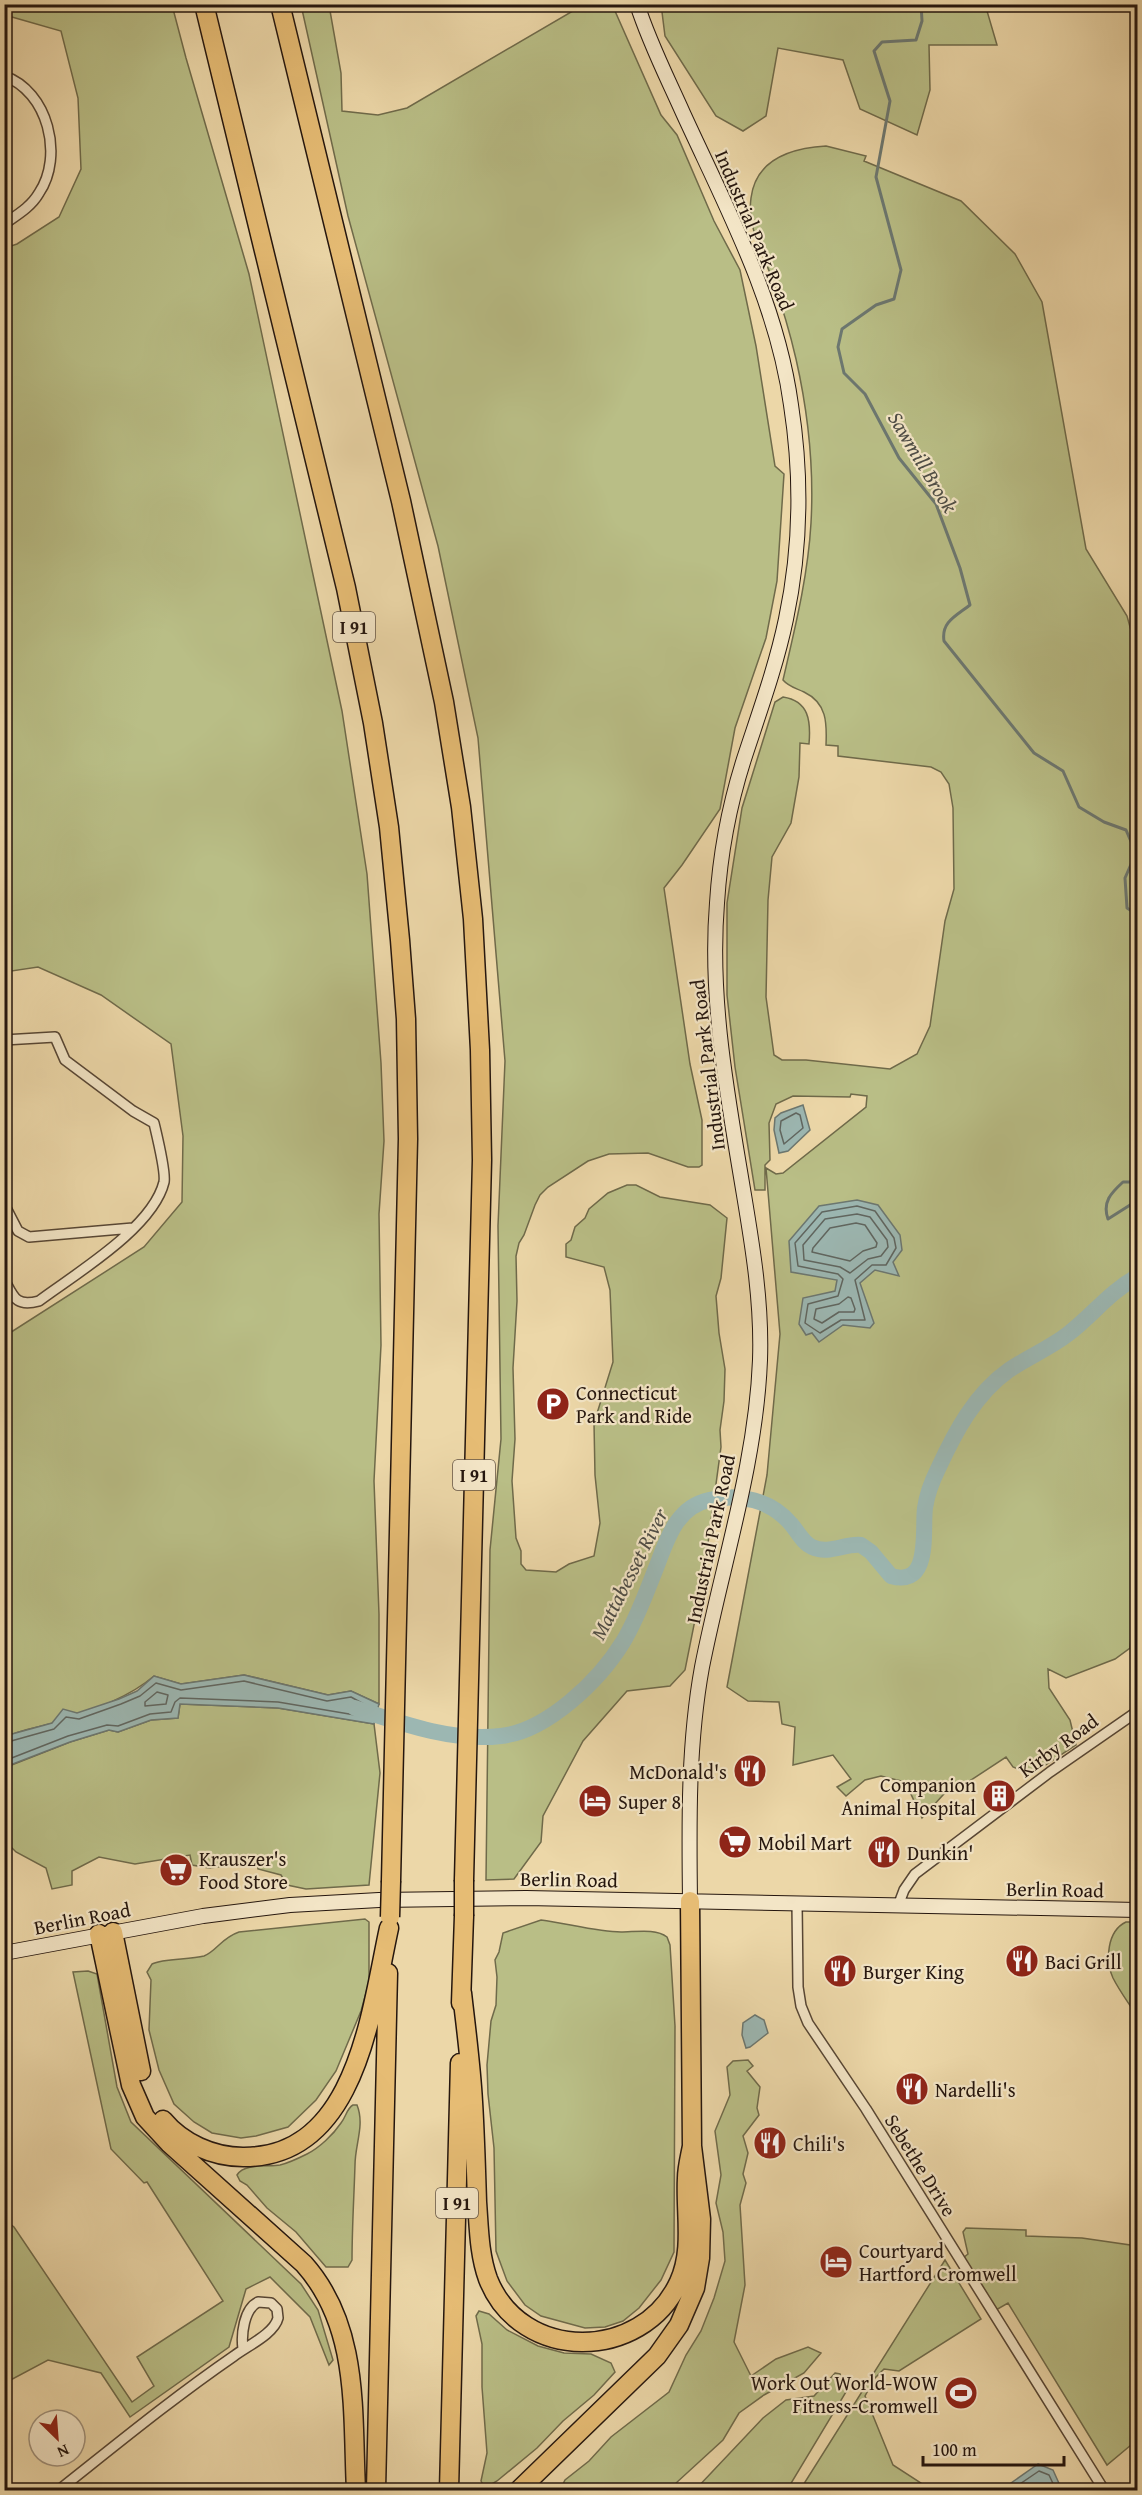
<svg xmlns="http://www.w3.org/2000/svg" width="1142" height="2495" viewBox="0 0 1142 2495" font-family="'Gentium Book Plus',serif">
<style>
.green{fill:#b9be86;stroke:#6f6a4a;stroke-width:1.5}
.water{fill:#9cb7b2;stroke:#6c7770;stroke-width:1.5}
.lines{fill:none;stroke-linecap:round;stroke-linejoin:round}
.shore{stroke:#606660;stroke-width:1.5}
.stream{stroke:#6c7770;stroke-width:3}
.river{stroke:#9cb7b2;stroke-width:16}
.street-casing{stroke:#574634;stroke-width:12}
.secondary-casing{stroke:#25160e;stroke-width:16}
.highway-casing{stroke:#25160e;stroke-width:21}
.street{stroke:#f3e5c6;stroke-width:9}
.secondary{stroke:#f3e5c6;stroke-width:14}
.highway{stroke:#e6bc74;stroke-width:18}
.highway-bridge-casing{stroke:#25160e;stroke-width:21;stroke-linecap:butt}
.highway-bridge{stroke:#e6bc74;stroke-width:18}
.labels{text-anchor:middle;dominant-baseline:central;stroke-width:4.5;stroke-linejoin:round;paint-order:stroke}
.shield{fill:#f3e5c6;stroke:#635445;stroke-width:1.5}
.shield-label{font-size:18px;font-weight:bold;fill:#25160e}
.street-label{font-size:20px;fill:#25160e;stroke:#f3e5c6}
.poi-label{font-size:20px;fill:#25160e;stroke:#f3e5c6;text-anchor:start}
.water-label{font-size:21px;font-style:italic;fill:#4f4e47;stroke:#f3e5c6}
</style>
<rect width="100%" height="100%" fill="#ecd7a8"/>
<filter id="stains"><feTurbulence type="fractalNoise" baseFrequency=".00333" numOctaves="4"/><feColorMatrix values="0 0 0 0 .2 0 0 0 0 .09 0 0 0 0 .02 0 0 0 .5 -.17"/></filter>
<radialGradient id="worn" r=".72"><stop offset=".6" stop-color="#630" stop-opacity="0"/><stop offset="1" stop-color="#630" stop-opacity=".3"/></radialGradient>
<path class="green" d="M 661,4 L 999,5 L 987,11 L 997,45 L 929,45 L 930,90 L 917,135 L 860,109 L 843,60 L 778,48 L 766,116 L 743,131 L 716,116 L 665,36 Z
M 12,5 L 172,5 L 186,58 L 249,274 L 342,711 L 367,874 L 381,1063 L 384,1141 L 379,1214 L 381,1345 L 374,1481 L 379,1614 L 379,1704 L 351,1691 L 328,1695 L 244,1675 L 181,1684 L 154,1676 C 126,1700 88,1711 53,1723 C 37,1728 19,1729 5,1738 L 5,1336 L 144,1247 L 182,1202 L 183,1136 L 171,1044 L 101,995 L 38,967 L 5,972 L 5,248 L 17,244 L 59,217 L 81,169 L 78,98 L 61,31 L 5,15 Z
M 301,5 L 329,5 L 341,73 L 342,111 L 378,115 L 407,108 L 583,5 L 618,5 L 615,11 L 661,115 L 677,135 L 714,221 L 740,270 L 756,346 L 775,466 L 784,474 L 777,581 L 766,638 L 735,728 L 720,809 L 682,865 L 664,888 L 690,1064 L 702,1120 L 702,1165 L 699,1167 L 688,1167 L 648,1153 L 609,1154 L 588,1161 L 548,1187 L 540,1195 L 535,1205 L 524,1235 L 519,1243 L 516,1256 L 517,1301 L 513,1368 L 515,1439 L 512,1481 L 516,1538 L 521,1551 L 521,1564 L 526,1570 L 556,1572 L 569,1564 L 594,1556 L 600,1523 L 595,1475 L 594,1423 L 613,1362 L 610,1290 L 604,1267 L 566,1257 L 566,1244 L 571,1240 L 575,1227 L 585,1218 L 589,1209 L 608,1193 L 627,1185 L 636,1185 L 660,1197 L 710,1205 L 727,1218 L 721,1278 L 716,1296 L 719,1333 L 725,1369 L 724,1401 L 720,1430 L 721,1447 L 703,1580 L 685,1670 L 670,1686 L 627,1691 L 583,1741 L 543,1816 L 541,1842 L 514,1879 L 486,1880 L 490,1550 L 501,1439 L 498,1226 L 505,1061 L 478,738 L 438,546 L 348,216 Z
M 826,146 L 866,156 L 864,161 L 961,201 L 1015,254 L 1042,302 L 1086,549 L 1127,616 L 1137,652 L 1137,1630 L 1131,1636 L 1130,1648 L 1115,1659 L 1066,1678 L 1048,1669 L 1049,1688 L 1070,1720 L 1076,1745 L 1032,1774 L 1013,1767 L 1006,1757 L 962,1786 L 954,1783 L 922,1818 L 909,1790 L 901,1781 L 881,1776 L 865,1780 L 846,1796 L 837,1787 L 851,1779 L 833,1755 L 793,1765 L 795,1727 L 782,1724 L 779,1702 L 748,1701 L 727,1687 L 767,1475 L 780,1334 L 766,1168 L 776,1174 L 783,1173 L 866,1107 L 867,1096 L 851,1094 L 850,1097 L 793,1096 L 776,1104 L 769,1123 L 770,1160 L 765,1165 L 765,1190 L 755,1190 L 735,1067 L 727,995 L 727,903 L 742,808 L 775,702 L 783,697 C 809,701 811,721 809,744 L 800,743 L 799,777 L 791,823 L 772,857 L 768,900 L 766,997 L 774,1055 L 782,1060 L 806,1060 L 890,1069 L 917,1054 L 930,1026 L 945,921 L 954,889 L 953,808 L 949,784 L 941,772 L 931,767 L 838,756 L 838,746 L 826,745 C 827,723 827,703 804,692 C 796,688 789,687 783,680 C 795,628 808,576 811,523 C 814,469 808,412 796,359 C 790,333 782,306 773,281 C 763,253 747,228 751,198 C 756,158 792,148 826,146 Z
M 180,1704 L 278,1708 L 374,1724 L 380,1773 L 369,1885 L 306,1889 L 287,1885 L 281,1875 L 258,1869 L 257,1862 L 209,1868 L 192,1865 L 190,1855 L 135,1864 L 99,1857 L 72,1871 L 72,1885 L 52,1889 L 46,1868 L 16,1852 L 5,1841 L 4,1768 L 70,1742 L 109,1730 L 118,1732 L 151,1720 L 178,1718 Z
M 365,1919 L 369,1922 L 369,1982 L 361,2011 L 336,2071 L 316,2100 L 288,2127 L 256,2136 L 241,2138 L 212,2133 L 194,2122 L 174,2104 L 159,2070 L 149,2030 L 151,1980 L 147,1972 L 152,1964 C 164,1958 189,1960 204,1956 C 217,1951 221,1938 239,1932 Z
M 541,1920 C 566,1923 597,1932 621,1932 C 635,1932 656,1928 667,1937 L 670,1945 L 675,2026 L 674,2252 L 661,2280 L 639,2308 L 623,2321 L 605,2327 L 585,2328 L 541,2316 L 525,2305 L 507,2281 L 496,2251 L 494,2148 L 488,2094 L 487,2065 L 491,2021 L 496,2005 L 497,1977 L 495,1960 L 499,1952 L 503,1933 Z
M 1126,1922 L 1131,1922 L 1135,1929 L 1131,1979 L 1137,1980 L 1137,2008 L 1131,2007 C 1125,1998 1118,1988 1113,1978 C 1105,1960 1107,1931 1126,1922 Z
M 88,1971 L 97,1974 L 117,2087 L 131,2122 L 301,2284 L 318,2310 L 333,2360 L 329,2365 L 310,2317 L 270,2277 L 246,2289 L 229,2347 L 130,2417 L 101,2373 L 48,2360 L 5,2383 L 5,2220 L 14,2227 L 132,2402 L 154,2386 L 137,2357 L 223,2301 L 147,2182 L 144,2183 L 111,2149 L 73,1972 Z
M 748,2060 L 753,2066 L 747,2071 L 760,2087 L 757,2108 L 759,2115 L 743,2136 L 748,2153 L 743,2174 L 746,2183 L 740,2205 L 745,2285 L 734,2342 L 751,2376 L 776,2359 L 808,2347 L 821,2353 L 804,2373 L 764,2395 L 739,2413 L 723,2440 L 675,2484 L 665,2490 L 560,2490 L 565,2480 L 589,2461 L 611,2437 L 669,2392 L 686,2355 L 701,2331 L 714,2298 L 725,2261 L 723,2232 L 716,2203 L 721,2175 L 715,2131 L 730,2095 L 727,2067 L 733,2061 Z
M 353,2105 L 357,2105 C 365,2125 355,2144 355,2165 C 354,2197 352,2228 352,2260 L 348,2267 L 326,2267 L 296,2232 L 267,2208 L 247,2185 L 240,2181 L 237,2175 C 244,2163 268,2167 280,2165 C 289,2163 299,2158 307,2154 C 319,2148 333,2135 341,2123 C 346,2117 347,2108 353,2105 Z
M 966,2228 L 1026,2230 L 1026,2236 L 1082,2238 L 1137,2246 L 1137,2440 L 1107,2465 L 1008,2303 L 996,2310 L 963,2258 L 968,2254 L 963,2232 Z
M 945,2260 L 981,2319 L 899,2371 L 884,2369 L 875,2378 L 865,2396 L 893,2465 L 921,2483 L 919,2490 L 800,2490 Z
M 479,2311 L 489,2314 L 507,2330 L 538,2346 L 564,2353 L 591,2354 L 611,2363 L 615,2372 L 594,2395 L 563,2421 L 537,2448 L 497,2481 L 485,2488 L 481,2481 L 487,2453 L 482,2387 L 482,2344 L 476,2316 Z
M 835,2373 L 840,2374 L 846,2392 L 787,2490 L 695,2490 L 763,2418 L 786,2400 L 814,2396 Z"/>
<path class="water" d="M 803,1105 L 810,1130 L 788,1151 L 779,1153 L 774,1130 L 775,1118 L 781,1113 Z
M 857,1200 L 878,1205 L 900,1235 L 902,1250 L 893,1262 L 899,1276 L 875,1270 L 860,1283 L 874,1323 L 870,1328 L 843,1325 L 819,1342 L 812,1333 L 806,1335 L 799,1324 L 803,1298 L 835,1291 L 837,1280 L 791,1272 L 789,1241 L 819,1206 Z
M 244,1675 L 328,1695 L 351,1691 L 379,1704 L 374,1724 L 278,1708 L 180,1704 L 178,1718 L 151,1720 L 118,1732 L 109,1730 L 70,1742 L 5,1767 L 5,1738 L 12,1734 L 52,1723 L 63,1709 L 77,1713 L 119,1699 L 137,1691 L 154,1676 L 181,1684 Z
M 755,2015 L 764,2020 L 768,2033 L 750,2047 L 746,2048 L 742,2035 L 743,2023 Z
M 1038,2464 L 1053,2470 L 1062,2490 L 1001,2490 Z"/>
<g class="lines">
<path class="shore" d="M 796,1113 L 800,1115 L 803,1128 L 784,1144 L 780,1130 L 781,1121 Z
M 857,1206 L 875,1211 L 894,1238 L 896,1248 L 886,1265 L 872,1265 L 855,1280 L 865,1320 L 841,1320 L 820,1333 L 805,1323 L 808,1304 L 838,1296 L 843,1279 L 838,1274 L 798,1266 L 795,1243 L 822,1212 Z
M 857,1214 L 870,1217 L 887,1240 L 888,1247 L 881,1256 L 868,1259 L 850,1273 L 840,1267 L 804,1260 L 803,1245 L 825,1219 Z
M 856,1223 L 865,1225 L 877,1243 L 876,1247 L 863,1251 L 850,1261 L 812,1252 L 813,1248 L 830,1228 Z
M 848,1297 L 851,1298 L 855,1309 L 854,1312 L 839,1312 L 822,1323 L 814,1319 L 816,1309 L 839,1304 Z
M 157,1692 L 168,1695 L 166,1704 L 145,1706 L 145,1702 Z
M 4,1743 L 54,1729 L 66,1717 L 79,1719 L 121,1704 L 140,1696 L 156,1683 L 181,1690 L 244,1681 L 327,1701 L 351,1697 L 371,1708 L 367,1717 L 278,1702 L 180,1698 L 175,1702 L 171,1712 L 150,1714 L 118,1726 L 107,1725 L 68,1736 L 4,1761
M 1011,2490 L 1039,2471 L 1049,2475 L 1056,2490"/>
<path class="stream" d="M 921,4 L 922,21 L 916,40 L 882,42 L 874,51 L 890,101 L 876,177 L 901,270 L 894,299 L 876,305 L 842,329 L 838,347 L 844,373 L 865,394 L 899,458 L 936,504 L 960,568 L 970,605 C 956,616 941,622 944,641 L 1034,753 L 1063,771 L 1079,807 L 1104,822 L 1126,830 L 1136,853 L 1125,878 L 1127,908 L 1138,915
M 1138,1182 L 1123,1182 C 1111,1193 1102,1202 1108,1219 L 1138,1200"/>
<path class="river" d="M 355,1708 C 400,1723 452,1742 501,1736 C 547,1731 599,1681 623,1642 C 637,1619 646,1593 656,1568 C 667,1540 676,1507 709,1500 C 740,1493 771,1500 791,1524 C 798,1532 803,1543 812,1547 C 829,1555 845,1543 861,1545 L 871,1552 L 891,1576 C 932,1588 922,1530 925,1508 C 927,1494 932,1481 938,1469 C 955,1432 975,1394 1009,1370 C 1028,1357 1050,1348 1068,1334 C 1093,1315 1108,1293 1138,1276"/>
<defs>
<path id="street" d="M 4,76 C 48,91 64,156 39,193 C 31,207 17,215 4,224
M 4,1040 L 55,1037 L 65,1060 L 133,1111 L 154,1123 C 157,1136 166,1172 164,1182 C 153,1228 75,1274 39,1301 C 16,1307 14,1298 4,1279
M 4,1204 L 18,1231 L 29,1237 L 133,1228
M 797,1903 L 798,1987 L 801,2006 L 808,2023 L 866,2109 L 1104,2490
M 898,1906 L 904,1890 L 915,1874 L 1050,1772 L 1138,1711
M 59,2490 C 117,2444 173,2398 234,2356 C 247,2346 274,2334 278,2318 L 277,2309 L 271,2303 L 258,2302 C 244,2309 241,2334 243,2349"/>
<path id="secondary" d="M 637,4 C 649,42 667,77 683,113 C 726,207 777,301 791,405 C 802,476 801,548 786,619 C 776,667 759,713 744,759 C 729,806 720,855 717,903 C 709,1001 728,1098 744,1195 C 753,1249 762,1304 760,1360 C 756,1464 722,1565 702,1667 C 688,1744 689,1823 690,1901
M 4,1953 L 203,1916 L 290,1905 L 379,1900 L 526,1898 L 1138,1910"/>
<path id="highway" d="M 204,4 L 346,588 L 373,723 L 389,827 L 400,940 L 406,1019 L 408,1139 L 391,1881
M 280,4 L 401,501 L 444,702 L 461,807 L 473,919 L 480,1050 L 482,1160 L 464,1880
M 113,1932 L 141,2071
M 99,1934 L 131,2085 L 145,2117 L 169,2143 L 304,2264 C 360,2327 352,2412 356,2490
M 462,1993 C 466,2029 471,2065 473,2102 C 475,2135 476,2169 477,2202 C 479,2228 479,2254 488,2279 C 521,2363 642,2362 679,2282 C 694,2249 685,2213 687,2178 C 687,2168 690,2157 692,2146
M 461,2003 L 464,1916
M 163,2120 C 182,2143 213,2157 243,2157 C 357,2158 371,2010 389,1928
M 376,2490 L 388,1973
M 449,2490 L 460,2063
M 519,2490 L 657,2356 L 679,2325 L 695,2288 L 700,2258 L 701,2219 L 692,2146 L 690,1901"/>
</defs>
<use href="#street" class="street-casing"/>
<use href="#secondary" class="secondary-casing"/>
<use href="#highway" class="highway-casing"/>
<use href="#street" class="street"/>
<use href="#secondary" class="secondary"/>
<use href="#highway" class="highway"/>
<defs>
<path id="highway-bridge" d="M 464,1916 L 464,1880
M 390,1917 L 391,1881"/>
</defs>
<use href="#highway-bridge" class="highway-bridge-casing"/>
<use href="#highway-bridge" class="highway-bridge"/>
</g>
<defs>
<symbol id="parking-disc" viewBox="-11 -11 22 22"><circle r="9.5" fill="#8f2418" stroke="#f3e5c6"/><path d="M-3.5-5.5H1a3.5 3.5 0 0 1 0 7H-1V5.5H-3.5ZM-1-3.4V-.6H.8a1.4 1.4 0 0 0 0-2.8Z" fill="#fff"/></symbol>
<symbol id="restaurant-disc" viewBox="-11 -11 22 22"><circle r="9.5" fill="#8f2418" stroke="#f3e5c6"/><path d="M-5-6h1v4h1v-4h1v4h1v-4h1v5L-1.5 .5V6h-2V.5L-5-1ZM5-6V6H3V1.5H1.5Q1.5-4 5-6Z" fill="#fff"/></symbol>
<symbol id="building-disc" viewBox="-11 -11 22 22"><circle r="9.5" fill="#8f2418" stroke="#f3e5c6"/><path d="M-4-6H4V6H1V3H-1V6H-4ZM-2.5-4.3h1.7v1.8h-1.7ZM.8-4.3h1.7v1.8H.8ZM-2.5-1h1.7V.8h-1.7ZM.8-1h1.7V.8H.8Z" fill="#fff"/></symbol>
<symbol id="hotel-disc" viewBox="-11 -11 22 22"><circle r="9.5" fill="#8f2418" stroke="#f3e5c6"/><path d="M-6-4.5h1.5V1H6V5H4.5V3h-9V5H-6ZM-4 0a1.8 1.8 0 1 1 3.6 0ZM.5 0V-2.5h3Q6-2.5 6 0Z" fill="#fff"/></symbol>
<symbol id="supermarket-disc" viewBox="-11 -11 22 22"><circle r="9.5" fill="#8f2418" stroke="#f3e5c6"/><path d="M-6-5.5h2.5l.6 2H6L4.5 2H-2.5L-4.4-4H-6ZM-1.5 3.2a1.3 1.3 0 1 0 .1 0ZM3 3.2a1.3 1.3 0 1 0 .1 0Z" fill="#fff"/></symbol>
<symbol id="stadium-disc" viewBox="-11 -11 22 22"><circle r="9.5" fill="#8f2418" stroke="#f3e5c6"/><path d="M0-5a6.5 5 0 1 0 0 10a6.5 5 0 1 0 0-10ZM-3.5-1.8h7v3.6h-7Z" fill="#fff"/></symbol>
</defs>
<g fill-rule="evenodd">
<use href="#parking-disc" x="534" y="1385" width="38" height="38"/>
<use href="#restaurant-disc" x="731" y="1752" width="38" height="38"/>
<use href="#building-disc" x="980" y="1777" width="38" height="38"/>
<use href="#hotel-disc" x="576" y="1782" width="38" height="38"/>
<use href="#supermarket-disc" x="716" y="1823" width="38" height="38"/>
<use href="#restaurant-disc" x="865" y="1833" width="38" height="38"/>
<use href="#supermarket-disc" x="157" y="1851" width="38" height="38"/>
<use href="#restaurant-disc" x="1003" y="1942" width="38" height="38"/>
<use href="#restaurant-disc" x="821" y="1952" width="38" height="38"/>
<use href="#restaurant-disc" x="893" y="2070" width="38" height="38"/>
<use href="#restaurant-disc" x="751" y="2124" width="38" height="38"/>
<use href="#hotel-disc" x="817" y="2243" width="38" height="38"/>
<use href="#stadium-disc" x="942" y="2374" width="38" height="38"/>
</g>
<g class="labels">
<g class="shield">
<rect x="333" y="612" width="42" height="30" rx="4.5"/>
<rect x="453" y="1460" width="42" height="30" rx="4.5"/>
<rect x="436" y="2188" width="42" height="30" rx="4.5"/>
</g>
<g class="shield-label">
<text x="354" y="627">I 91</text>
<text x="474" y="1475">I 91</text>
<text x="457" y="2203">I 91</text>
</g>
<g class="street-label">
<text transform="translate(755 230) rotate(67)">Industrial Park Road</text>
<text transform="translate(707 1065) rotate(-97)">Industrial Park Road</text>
<text transform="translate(710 1539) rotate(-78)">Industrial Park Road</text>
<text transform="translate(1058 1745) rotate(-36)">Kirby Road</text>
<text transform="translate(569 1879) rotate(1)">Berlin Road</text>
<text transform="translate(1055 1889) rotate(1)">Berlin Road</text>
<text transform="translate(82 1918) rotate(-11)">Berlin Road</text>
<text transform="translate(921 2165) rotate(58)">Sebethe Drive</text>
</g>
<g class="poi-label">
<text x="576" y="1392">Connecticut<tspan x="576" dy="23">Park and Ride</tspan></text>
<text x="727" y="1771" text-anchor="end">McDonald's</text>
<text x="976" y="1784" text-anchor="end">Companion<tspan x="976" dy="23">Animal Hospital</tspan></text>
<text x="618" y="1801">Super 8</text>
<text x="758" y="1842">Mobil Mart</text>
<text x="907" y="1852">Dunkin'</text>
<text x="199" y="1858">Krauszer's<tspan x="199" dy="23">Food Store</tspan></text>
<text x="1045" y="1961">Baci Grill</text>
<text x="863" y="1971">Burger King</text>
<text x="935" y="2089">Nardelli's</text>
<text x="793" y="2143">Chili's</text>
<text x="859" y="2250">Courtyard<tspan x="859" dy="23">Hartford Cromwell</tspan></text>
<text x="938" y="2382" text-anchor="end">Work Out World-WOW<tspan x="938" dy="23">Fitness-Cromwell</tspan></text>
</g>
<g class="water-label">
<text transform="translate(923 462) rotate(59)">Sawmill Brook</text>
<text transform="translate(629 1574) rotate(-63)">Mattabesset River</text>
</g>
</g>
<rect width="1142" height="2495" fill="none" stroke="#ecd7a8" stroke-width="24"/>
<rect x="6" y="6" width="1130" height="2483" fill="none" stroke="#25160e" stroke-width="3"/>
<rect x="12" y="12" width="1118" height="2471" fill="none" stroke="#25160e" stroke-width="1.5"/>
<g transform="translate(57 2438) rotate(155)"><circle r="28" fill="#f3e5c6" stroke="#a1927c" stroke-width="1.5"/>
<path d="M0-4.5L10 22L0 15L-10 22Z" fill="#8f2418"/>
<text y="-9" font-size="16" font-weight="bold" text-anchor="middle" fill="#25160e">N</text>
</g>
<path d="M923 2456v9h141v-9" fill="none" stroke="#25160e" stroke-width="3"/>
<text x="932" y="2456" font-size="18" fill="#25160e" stroke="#f3e5c6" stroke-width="4.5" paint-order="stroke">100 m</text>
<rect width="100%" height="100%" filter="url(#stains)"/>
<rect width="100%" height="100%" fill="url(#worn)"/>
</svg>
